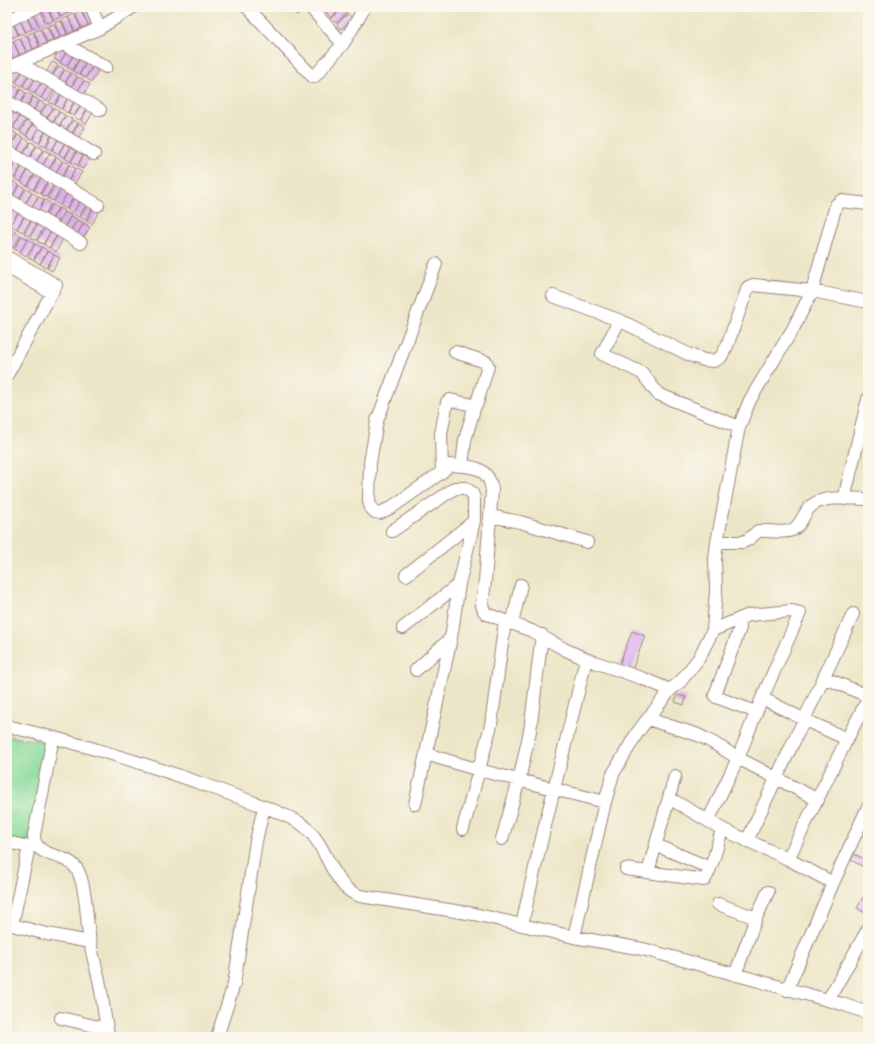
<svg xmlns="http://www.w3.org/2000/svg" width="875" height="1044" viewBox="0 0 875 1044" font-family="Mali,sans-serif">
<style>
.green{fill:#8adb9b;stroke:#6a7d63}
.building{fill:#dbaeee}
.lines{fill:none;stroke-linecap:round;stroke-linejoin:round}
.minor-casing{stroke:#9b827a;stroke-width:14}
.minor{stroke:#fff;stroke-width:12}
</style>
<rect width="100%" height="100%" fill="#fbf7ec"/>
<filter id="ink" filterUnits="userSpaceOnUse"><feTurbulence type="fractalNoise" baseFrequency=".025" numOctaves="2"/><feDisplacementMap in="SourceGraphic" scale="8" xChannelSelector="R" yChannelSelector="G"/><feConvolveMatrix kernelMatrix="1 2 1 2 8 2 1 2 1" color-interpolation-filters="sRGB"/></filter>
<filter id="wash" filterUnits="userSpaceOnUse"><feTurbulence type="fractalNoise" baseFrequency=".012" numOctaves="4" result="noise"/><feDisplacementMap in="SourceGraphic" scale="16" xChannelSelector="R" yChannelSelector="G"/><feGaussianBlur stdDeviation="0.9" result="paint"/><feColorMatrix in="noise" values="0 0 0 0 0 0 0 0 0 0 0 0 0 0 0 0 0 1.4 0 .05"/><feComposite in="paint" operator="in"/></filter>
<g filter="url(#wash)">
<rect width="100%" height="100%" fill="#ece6c8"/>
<path class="green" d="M 7,736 L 47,742 L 28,844 L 7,840 Z"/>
<g id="blocks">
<path class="building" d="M 47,7 L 53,21 L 47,23 L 41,9 Z
M 48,7 L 55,7 L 60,17 L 54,20 Z
M 56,7 L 63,7 L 66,14 L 61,17 Z
M 64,7 L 71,7 L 73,12 L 67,14 Z
M 72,7 L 80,7 L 80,8 L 74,11 Z
M 263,7 L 272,7 L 267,11 Z
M 296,7 L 305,7 L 297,15 L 292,11 Z
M 322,7 L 332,7 L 326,12 Z
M 333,7 L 343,7 L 331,18 L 327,13 Z
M 88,8 L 94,22 L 88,25 L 82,11 Z
M 343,8 L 347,13 L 336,23 L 332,18 Z
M 39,9 L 45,23 L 39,26 L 33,12 Z
M 32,12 L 39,26 L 33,29 L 26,15 Z
M 81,12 L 88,25 L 82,28 L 75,14 Z
M 74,14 L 81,28 L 75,31 L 68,17 Z
M 348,14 L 353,19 L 341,29 L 337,24 Z
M 25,15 L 32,29 L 26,32 L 19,18 Z
M 68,17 L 74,31 L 68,34 L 62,20 Z
M 19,18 L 25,32 L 19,35 L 13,21 Z
M 12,21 L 18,35 L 12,38 L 7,27 L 7,23 Z
M 61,21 L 67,34 L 61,37 L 55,23 Z
M 54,24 L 60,37 L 54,40 L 48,26 Z
M 46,26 L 53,40 L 47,43 L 41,29 Z
M 7,29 L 11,38 L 7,40 Z
M 40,29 L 46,43 L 40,46 L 34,32 Z
M 33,32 L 39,46 L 33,49 L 27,35 Z
M 26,35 L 33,49 L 27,52 L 20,38 Z
M 19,38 L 26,52 L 20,55 L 13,41 Z
M 13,41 L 19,55 L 13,58 L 7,45 L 7,44 Z
M 62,46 L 68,49 L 60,62 L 54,59 Z
M 7,48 L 11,57 L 7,59 Z
M 68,50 L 74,53 L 66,66 L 60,63 Z
M 75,54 L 80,57 L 73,70 L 67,67 Z
M 81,57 L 87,61 L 79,74 L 73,71 Z
M 88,61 L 93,65 L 85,78 L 80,74 Z
M 52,62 L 58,65 L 50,78 L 45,75 Z
M 94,65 L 99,68 L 92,82 L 86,78 Z
M 17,66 L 23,69 L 15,82 L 10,79 Z
M 59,66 L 64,69 L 57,82 L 51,79 Z
M 24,70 L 29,73 L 22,86 L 16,83 Z
M 65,70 L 71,73 L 63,86 L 57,83 Z
M 71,73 L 77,76 L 69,90 L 64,86 Z
M 30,74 L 36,77 L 28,90 L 23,87 Z
M 36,77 L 42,81 L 34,94 L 29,90 Z
M 78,77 L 84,80 L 76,94 L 70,90 Z
M 43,81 L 49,84 L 41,98 L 35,94 Z
M 84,81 L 90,84 L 82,97 L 76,94 Z
M 8,82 L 13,85 L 7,96 L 7,83 Z
M 49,85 L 55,88 L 47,101 L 41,98 Z
M 14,86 L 20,89 L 12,102 L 7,97 Z
M 21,89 L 26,93 L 19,106 L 13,103 Z
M 57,89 L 62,92 L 54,105 L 49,102 Z
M 63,92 L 69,96 L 61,109 L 55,105 Z
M 27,93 L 33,96 L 25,109 L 19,106 Z
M 69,96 L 75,100 L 67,113 L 62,109 Z
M 33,97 L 39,100 L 31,113 L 26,110 Z
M 76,100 L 81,103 L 74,116 L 68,113 Z
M 40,101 L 45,104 L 38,117 L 32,114 Z
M 47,104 L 53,108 L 45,121 L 39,117 Z
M 82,104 L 88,107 L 80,120 L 74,117 Z
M 7,108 L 13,110 L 7,121 Z
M 53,108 L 59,111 L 51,125 L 45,121 Z
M 88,108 L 94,111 L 86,124 L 81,121 Z
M 15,111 L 20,114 L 13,128 L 7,124 Z
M 60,112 L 65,115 L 58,128 L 52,125 Z
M 21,115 L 27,118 L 19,131 L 13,128 Z
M 66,116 L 72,119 L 64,132 L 58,129 Z
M 28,119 L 33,122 L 26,135 L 20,132 Z
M 73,120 L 78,123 L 70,136 L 65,133 Z
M 34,123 L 40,126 L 32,139 L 26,136 Z
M 79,123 L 85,127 L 77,140 L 71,137 Z
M 40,126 L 46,130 L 38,143 L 33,139 Z
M 7,128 L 11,130 L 7,137 Z
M 47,130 L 52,133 L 45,146 L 39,143 Z
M 12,131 L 17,134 L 9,147 L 7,146 L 7,138 Z
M 53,134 L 59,137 L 52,150 L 46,147 Z
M 18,135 L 24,138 L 16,151 L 10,148 Z
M 60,137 L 66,141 L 58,154 L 52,150 Z
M 24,138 L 30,142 L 22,155 L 17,151 Z
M 66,141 L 72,145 L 64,158 L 59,154 Z
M 31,142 L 36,145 L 29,159 L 23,155 Z
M 73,145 L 78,148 L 70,162 L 65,158 Z
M 37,146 L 43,149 L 35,162 L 29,159 Z
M 79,149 L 85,152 L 77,165 L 71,162 Z
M 44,150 L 50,153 L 42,166 L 36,163 Z
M 50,153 L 56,157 L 48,170 L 42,166 Z
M 85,153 L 91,156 L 83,169 L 78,166 Z
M 57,157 L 62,161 L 55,174 L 49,170 Z
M 10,158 L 16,161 L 8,174 L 7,174 L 7,163 Z
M 63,161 L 69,164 L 61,177 L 55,174 Z
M 16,162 L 22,165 L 14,178 L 9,175 Z
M 23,165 L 28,169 L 21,182 L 15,179 Z
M 69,165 L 75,168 L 68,181 L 62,178 Z
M 29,169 L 35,173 L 27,186 L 21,182 Z
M 76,169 L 82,172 L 74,185 L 68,182 Z
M 36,173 L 41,176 L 33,190 L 28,186 Z
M 7,177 L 12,181 L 7,190 Z
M 42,177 L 48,180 L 40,193 L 34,190 Z
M 13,181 L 19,185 L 11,198 L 7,195 L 7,192 Z
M 48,181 L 54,184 L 46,197 L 41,194 Z
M 19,185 L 25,188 L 17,201 L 12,198 Z
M 55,185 L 60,188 L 53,201 L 47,198 Z
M 26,189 L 32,192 L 24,205 L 18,202 Z
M 62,189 L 68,192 L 60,205 L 54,202 Z
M 68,192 L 74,196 L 66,209 L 60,205 Z
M 32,193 L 38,196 L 30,209 L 24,206 Z
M 75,196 L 80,200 L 73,213 L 67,209 Z
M 39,197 L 44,200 L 37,213 L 31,210 Z
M 45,200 L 51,204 L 43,217 L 37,213 Z
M 81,200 L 87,203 L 79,217 L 73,213 Z
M 52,204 L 58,208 L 50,221 L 45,218 Z
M 88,204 L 93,207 L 85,220 L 80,217 Z
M 7,205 L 12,208 L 7,216 Z
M 12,208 L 18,212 L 10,225 L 7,223 L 7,217 Z
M 59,208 L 64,211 L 57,224 L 51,221 Z
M 94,208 L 99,211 L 92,224 L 86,221 Z
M 19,212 L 24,215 L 17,229 L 11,225 Z
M 65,212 L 71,215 L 63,228 L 57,225 Z
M 25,216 L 31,219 L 23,232 L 17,229 Z
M 71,216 L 77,219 L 69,232 L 64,229 Z
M 32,220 L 37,223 L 29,236 L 24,233 Z
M 78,220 L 84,223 L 76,236 L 70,233 Z
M 84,223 L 90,227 L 82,240 L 76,236 Z
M 38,224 L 44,227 L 36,240 L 30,237 Z
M 9,228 L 15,231 L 7,245 L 7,232 Z
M 45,228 L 51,231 L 43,244 L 37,241 Z
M 51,231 L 57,235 L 49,248 L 44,244 Z
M 15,232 L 21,235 L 13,248 L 8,245 Z
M 58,235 L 63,239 L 56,252 L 50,248 Z
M 22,236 L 28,239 L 20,252 L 14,249 Z
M 28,239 L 34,243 L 26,256 L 20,252 Z
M 35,244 L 41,247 L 33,260 L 28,257 Z
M 42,247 L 47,251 L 40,264 L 34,260 Z
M 48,251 L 54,255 L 46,268 L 40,264 Z
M 54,255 L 60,258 L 52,271 L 47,268 Z
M 632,631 L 645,636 L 632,670 L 619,665 Z
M 677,695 L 686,697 L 684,705 L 675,702 Z
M 854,854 L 868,861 L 868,869 L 851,860 Z
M 864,896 L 868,898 L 868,915 L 857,908 Z"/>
</g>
</g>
<g filter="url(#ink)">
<use href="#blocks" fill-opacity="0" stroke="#9b827a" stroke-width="1"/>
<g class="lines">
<defs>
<path id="minor" d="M 91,7 L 100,28
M 247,7 L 313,77 L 314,77 L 343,44 L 365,7
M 310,7 L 343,44
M 7,21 L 37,7
M 64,44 L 106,67
M 19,63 L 100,110
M 7,68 L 100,28 L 133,7
M 7,101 L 94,154
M 7,151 L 98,205
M 7,199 L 81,243
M 7,257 L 56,285 L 7,375
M 436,264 L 377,421 L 370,463 L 369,501 L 371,508 L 375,512 L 380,513 L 392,507 L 442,472 L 449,465 C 470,466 488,465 492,490 L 485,581 L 482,605 L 484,611 L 487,614 L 532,631 L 566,650 L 586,659 L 644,679 L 670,690
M 7,267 L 52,293
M 553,296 L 621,321 L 692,356 L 704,360 L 714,361 L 721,357 L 727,346 L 748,287 L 753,285 L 812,291 L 836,205 L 841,201 L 868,204
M 621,321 L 616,327 L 602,354 L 642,373 L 658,394 L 739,427
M 462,466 L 465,440 L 475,405
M 442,472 L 441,434 L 447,402 L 450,400 L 473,405 L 477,403 L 488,366 L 486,362 L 455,352
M 844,499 L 868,399
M 490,516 L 520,522 L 587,542
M 392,531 L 455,488 L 465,488 L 472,493 L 474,498 L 474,521 L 459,584 L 451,638 L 415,804
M 717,542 L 743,542 L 749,539 L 758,531 C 768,530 782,534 792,530 C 801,526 803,515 809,508 C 822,494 850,499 868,499
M 406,575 L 474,521
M 512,624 L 521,585
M 403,628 L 459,584
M 740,628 L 715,695 L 716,697 L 756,712
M 416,670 L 451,638
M 825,678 L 868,696
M 762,698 L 805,720 L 847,739
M 648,719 L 698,735 L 710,741 L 738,758 L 818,800
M 7,726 C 80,743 151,765 222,791 C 248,801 276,809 300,823 C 323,838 327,868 345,887 C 349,891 355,894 360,896 L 474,914 L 574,937 L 643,949 L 842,1004 L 868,1013
M 53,738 L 34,835 C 34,860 68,851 78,871 C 87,890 86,920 90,941 C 92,954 96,967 99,980 C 103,999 104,1018 109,1037
M 426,754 L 479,770 L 605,802
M 669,798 L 722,829 L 788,859 L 833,883
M 708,821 L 738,758 L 762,698 L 800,613 L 792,611 L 749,615 L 713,630
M 463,829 L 491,725 L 505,621
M 502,839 L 519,780 L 530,731 L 542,635
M 747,841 C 782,765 819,690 853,614
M 7,842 L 29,847 L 36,846
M 656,845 L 710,868
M 788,859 L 847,739 L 868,699
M 626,869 L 704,880 C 711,873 719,840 722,829
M 648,872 L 675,776
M 718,904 L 756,918
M 7,923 L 12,925 L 29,847
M 12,925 L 47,934 L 90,942
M 522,925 C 541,836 565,748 586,659
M 574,937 L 605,802 L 613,774 L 637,733 L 670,690 L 680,682 L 699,658 L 713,630 L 716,591 L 715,559 L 717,542 L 739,427 L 750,400 L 794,327 L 812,291 L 868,302
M 735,975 L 756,918 L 768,892
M 787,990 L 833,883 L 868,807
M 828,1000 L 868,929
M 61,1018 L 107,1029
M 217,1037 L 234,984 L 256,841 L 264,807"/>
</defs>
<use href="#minor" class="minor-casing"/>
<use href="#minor" class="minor"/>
</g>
</g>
<rect width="875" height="1044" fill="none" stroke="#fbf7ec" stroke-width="24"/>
</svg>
